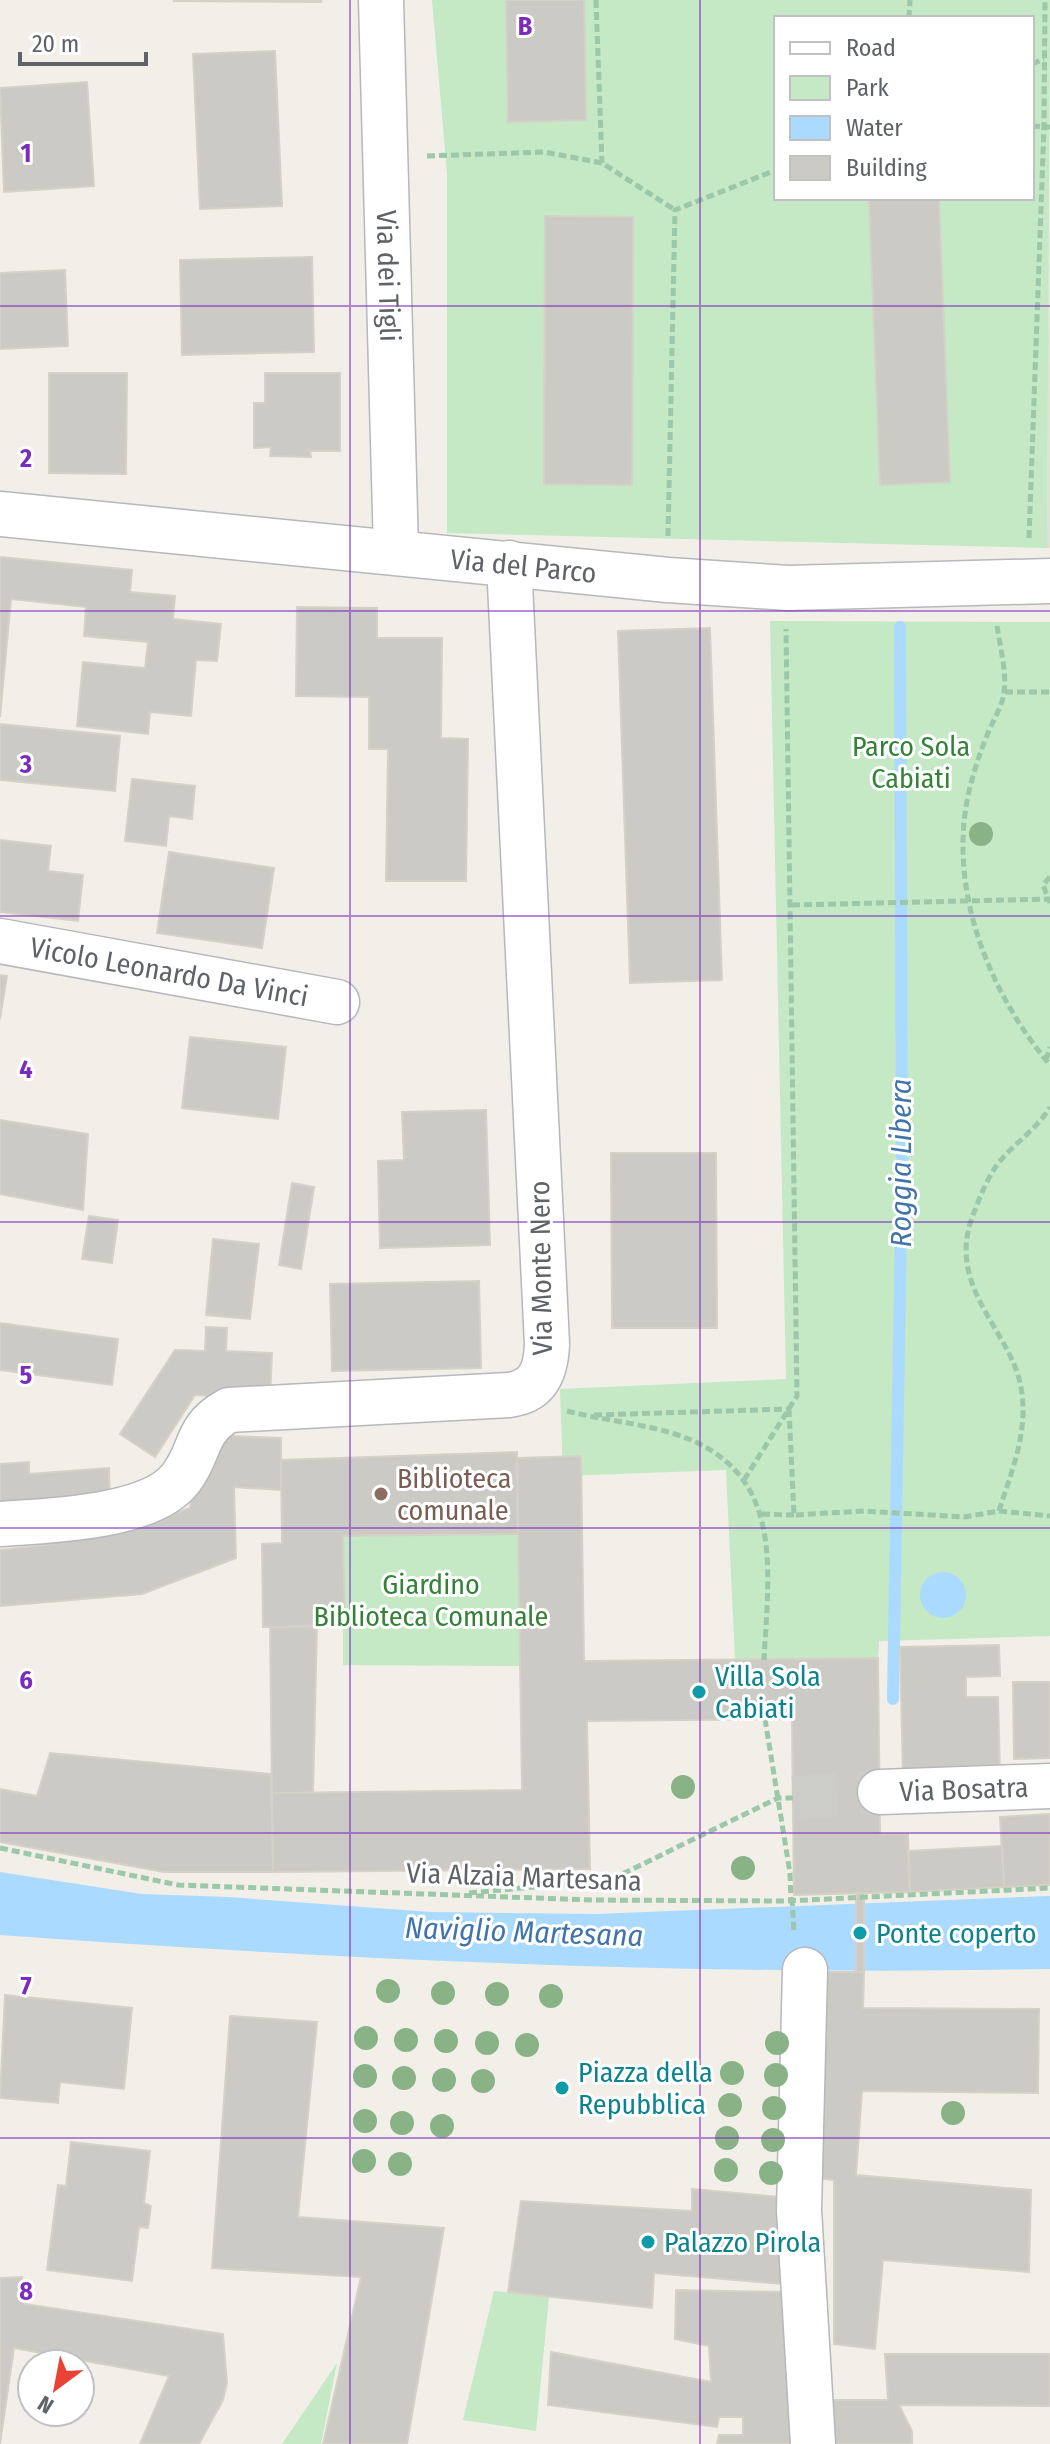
<svg xmlns="http://www.w3.org/2000/svg" width="1050" height="2444" viewBox="0 0 1050 2444" font-family="'Fira Sans Condensed',sans-serif">
<style>
.education{fill:#e1ded6}
.green{fill:#c5e8c5;fill-rule:evenodd}
.water{fill:#aadaff}
.lines{fill:none;stroke-linecap:round;stroke-linejoin:round}
.stream{stroke:#aadaff;stroke-width:12}
.building{fill:#cccac5;stroke:#d6d1c6;stroke-width:2}
.minor-tunnel{stroke:#ccccc8;stroke-width:44;stroke-dasharray:44 22;stroke-linecap:butt}
.minor-casing{stroke:#b5b8bc;stroke-width:47}
.path{stroke:#9cc7a9;stroke-width:5;stroke-dasharray:8 4;stroke-linecap:butt}
.minor{stroke:#fff;stroke-width:44}
.tree{fill:#89b387}
.grid{fill:none;stroke:#7b2cbf;stroke-width:2;stroke-opacity:0.55}
.education-dot{fill:#8d6e63;stroke:#fff;stroke-width:3}
.culture-dot{fill:#0f9aa8;stroke:#fff;stroke-width:3}
.labels{text-anchor:middle;dominant-baseline:central;stroke-width:6;stroke-linejoin:round;paint-order:stroke}
.street-label{font-size:28px;fill:#5f6368;stroke:#fff}
.park-label{font-size:28px;fill:#348238;stroke:#fff}
.education-label{font-size:28px;fill:#785e54;stroke:#fff;text-anchor:start}
.culture-label{font-size:28px;fill:#0d838f;stroke:#fff;text-anchor:start}
.water-label{font-size:30px;font-style:italic;fill:#4174aa;stroke:#fff}
.grid-label{font-size:26px;text-anchor:middle;font-weight:bold;fill:#7b2cbf;stroke:#fff;stroke-width:6;stroke-linejoin:round;paint-order:stroke}
</style>
<rect width="100%" height="100%" fill="#f1efe8"/>
<path class="education" d="M 1049,150 L 1050,548 L 1047,548 Z"/>
<path class="green" d="M 432,0 L 1050,0 L 1047,548 L 447,533 L 447,173 ZM 776,18 L 1032,18 L 1032,198 L 776,198 Z
M 770,621 L 1050,622 L 1050,1636 L 879,1641 L 878,1658 L 735,1659 L 726,1470 L 563,1476 L 560,1389 L 786,1379 Z
M 518,1534 L 520,1666 L 343,1665 L 343,1536 Z
M 494,2291 L 549,2297 L 536,2431 L 463,2420 Z
M 337,2363 L 321,2444 L 282,2444 Z"/>
<path class="water" d="M920 1595a23 23 0 1 1 46 0a23 23 0 1 1-46 0Z
M 0,1872 L 142,1894 L 228,1897 L 431,1912 L 597,1914 L 1050,1896 L 1050,1969 C 700,1976 349,1960 0,1935 Z"/>
<g class="lines">
<path class="stream" d="M 893,1699 L 902,1168 L 900,627"/>
</g>
<path class="building" d="M 174,0 L 321,0 L 321,2 L 174,1 Z
M 506,0 L 584,0 L 586,120 L 508,122 Z
M 275,51 L 282,206 L 200,209 L 193,54 Z
M 87,82 L 94,186 L 4,192 L 0,88 Z
M 869,198 L 939,198 L 950,482 L 880,485 Z
M 545,216 L 633,217 L 632,485 L 544,484 Z
M 312,257 L 314,352 L 182,355 L 180,260 Z
M 65,270 L 68,346 L 0,349 L 0,273 Z
M 49,373 L 127,373 L 126,474 L 49,473 Z
M 265,373 L 340,373 L 340,451 L 310,451 L 311,457 L 270,456 L 271,447 L 254,448 L 254,403 L 265,403 Z
M 0,557 L 132,570 L 130,592 L 175,596 L 173,619 L 221,624 L 217,661 L 196,660 L 191,716 L 150,712 L 148,734 L 77,726 L 83,662 L 145,668 L 148,642 L 84,636 L 86,607 L 11,599 L 0,717 Z
M 297,607 L 377,608 L 377,638 L 442,638 L 441,738 L 468,739 L 466,881 L 386,881 L 388,749 L 369,749 L 369,697 L 296,696 Z
M 710,628 L 722,980 L 630,983 L 618,631 Z
M 0,724 L 120,736 L 115,791 L 0,780 Z
M 132,779 L 195,786 L 192,819 L 169,816 L 166,846 L 125,841 Z
M 0,840 L 51,846 L 48,871 L 83,875 L 78,921 L 0,912 Z
M 169,852 L 274,868 L 262,948 L 157,933 Z
M 0,975 L 7,976 L 0,1019 Z
M 190,1037 L 286,1047 L 278,1119 L 182,1108 Z
M 486,1110 L 490,1245 L 380,1248 L 378,1161 L 404,1160 L 402,1112 Z
M 0,1120 L 88,1134 L 83,1210 L 0,1194 Z
M 611,1153 L 716,1153 L 717,1328 L 612,1328 Z
M 292,1183 L 314,1187 L 301,1269 L 279,1265 Z
M 89,1216 L 118,1220 L 112,1263 L 82,1259 Z
M 213,1239 L 259,1244 L 250,1319 L 206,1315 Z
M 479,1281 L 481,1368 L 332,1371 L 330,1284 Z
M 0,1323 L 118,1339 L 112,1385 L 0,1370 Z
M 206,1327 L 227,1328 L 226,1351 L 272,1353 L 270,1399 L 195,1395 L 155,1457 L 120,1434 L 175,1350 L 205,1351 Z
M 205,1435 L 281,1438 L 281,1490 L 234,1487 L 236,1558 L 142,1594 L 0,1606 L 0,1550 L 63,1543 L 136,1528 L 190,1508 Z
M 517,1452 L 518,1534 L 343,1536 L 345,1626 L 263,1627 L 262,1544 L 282,1543 L 281,1460 Z
M 581,1456 L 584,1661 L 878,1658 L 880,1834 L 908,1834 L 910,1892 L 794,1895 L 792,1719 L 587,1721 L 590,1869 L 273,1872 L 272,1793 L 522,1790 L 517,1458 Z
M 29,1462 L 29,1474 L 109,1468 L 110,1505 L 0,1519 L 0,1464 Z
M 317,1626 L 313,1793 L 272,1793 L 270,1627 Z
M 999,1645 L 1000,1676 L 966,1677 L 966,1697 L 998,1697 L 1000,1775 L 903,1777 L 900,1647 Z
M 1013,1682 L 1050,1682 L 1050,1758 L 1014,1759 Z
M 50,1753 L 271,1774 L 273,1872 L 164,1872 L 0,1842 L 0,1789 L 37,1796 Z
M 1050,1814 L 1050,1885 L 1004,1887 L 1000,1817 Z
M 1002,1846 L 1004,1887 L 910,1892 L 908,1851 Z
M 856,1894 L 864,1894 L 864,1972 L 856,1972 Z
M 813,1972 L 864,1972 L 863,2008 L 1039,2009 L 1038,2093 L 862,2091 L 856,2175 L 1031,2190 L 1029,2272 L 883,2260 L 875,2349 L 834,2344 L 834,2180 L 809,2177 Z
M 5,1995 L 132,2008 L 124,2089 L 60,2082 L 58,2103 L 0,2098 Z
M 230,2016 L 317,2022 L 298,2217 L 444,2228 L 407,2444 L 323,2444 L 361,2277 L 212,2268 Z
M 71,2142 L 150,2151 L 144,2203 L 151,2206 L 148,2228 L 139,2227 L 132,2281 L 47,2270 L 58,2185 L 66,2186 Z
M 692,2189 L 779,2197 L 783,2284 L 654,2273 L 652,2308 L 508,2292 L 521,2201 L 692,2211 Z
M 22,2277 L 25,2304 L 223,2334 L 227,2383 L 223,2400 L 199,2444 L 140,2444 L 169,2376 L 14,2348 L 0,2444 L 0,2278 Z
M 676,2290 L 782,2292 L 803,2444 L 717,2444 L 719,2435 L 743,2435 L 743,2417 L 719,2417 L 717,2427 L 548,2405 L 551,2352 L 711,2382 L 709,2346 L 675,2339 Z
M 885,2354 L 1050,2354 L 1050,2406 L 899,2405 L 912,2431 L 912,2444 L 826,2444 L 819,2400 L 888,2400 Z"/>
<g class="lines">
<path class="minor-tunnel" d="M 793,1798 L 880,1792"/>
<defs>
<g id="minor">
<path id="s1" d="M 381,0 L 396,551"/>
<path id="s2" d="M 0,514 L 668,580 L 788,588 L 1050,581"/>
<path id="s3" d="M 0,941 L 337,1002"/>
<path d="M 0,1524 C 47,1521 152,1518 181,1478 C 202,1451 194,1429 229,1410 L 509,1395 C 539,1391 546,1371 547,1344 L 509,563"/>
<path id="s4" d="M 880,1792 L 1050,1786"/>
<path d="M 805,1970 L 799,2210 L 813,2444"/>
</g>
</defs>
<use href="#minor" class="minor-casing"/>
<path class="path" d="M 596,0 L 602,163
M 909,18 L 910,0
M 1032,64 L 1044,59
M 1032,126 L 1050,127
M 427,156 L 544,152 L 602,163 L 675,210
M 668,536 L 675,210 L 776,170
M 1029,538 L 1044,126 L 1045,0
M 997,626 C 1000,646 1007,673 1004,693 C 1002,707 993,720 988,733 C 980,752 974,771 969,791 C 947,888 988,991 1050,1065
M 1005,692 L 1050,692
M 1050,877 L 1043,885 L 1050,903
M 792,905 L 1050,899
M 1046,1060 L 1050,1047
M 789,1409 L 794,1515 L 864,1511 L 964,1517 L 999,1511 L 1050,1516
M 567,1411 C 602,1420 640,1423 675,1434 C 785,1470 769,1565 764,1660
M 594,1415 L 788,1409
M 744,1480 L 797,1396 L 786,629
M 999,1511 C 1012,1469 1029,1432 1021,1387 C 1010,1329 945,1287 973,1215 C 979,1199 989,1174 1000,1161 C 1016,1142 1037,1129 1050,1107
M 762,1514 L 794,1515
M 765,1719 L 790,1873 L 791,1901
M 0,1848 L 178,1885 L 591,1900 L 786,1901 L 1050,1888
M 469,1893 L 610,1880 L 778,1798 L 793,1798
M 792,1898 L 794,1932"/>
<use href="#minor" class="minor"/>
</g>
<g class="tree">
<circle cx="981" cy="834" r="12"/>
<circle cx="683" cy="1787" r="12"/>
<circle cx="743" cy="1868" r="12"/>
<circle cx="388" cy="1991" r="12"/>
<circle cx="443" cy="1993" r="12"/>
<circle cx="497" cy="1994" r="12"/>
<circle cx="551" cy="1996" r="12"/>
<circle cx="366" cy="2038" r="12"/>
<circle cx="406" cy="2040" r="12"/>
<circle cx="446" cy="2041" r="12"/>
<circle cx="487" cy="2043" r="12"/>
<circle cx="777" cy="2043" r="12"/>
<circle cx="527" cy="2045" r="12"/>
<circle cx="732" cy="2073" r="12"/>
<circle cx="776" cy="2075" r="12"/>
<circle cx="365" cy="2076" r="12"/>
<circle cx="404" cy="2078" r="12"/>
<circle cx="444" cy="2080" r="12"/>
<circle cx="483" cy="2081" r="12"/>
<circle cx="730" cy="2105" r="12"/>
<circle cx="774" cy="2108" r="12"/>
<circle cx="953" cy="2113" r="12"/>
<circle cx="365" cy="2121" r="12"/>
<circle cx="402" cy="2123" r="12"/>
<circle cx="442" cy="2126" r="12"/>
<circle cx="727" cy="2138" r="12"/>
<circle cx="773" cy="2140" r="12"/>
<circle cx="364" cy="2161" r="12"/>
<circle cx="400" cy="2164" r="12"/>
<circle cx="726" cy="2170" r="12"/>
<circle cx="771" cy="2173" r="12"/>
</g>
<path class="grid" d="M 350,0 L 350,2444M 700,0 L 700,2444M 0,306 L 1050,306M 0,611 L 1050,611M 0,916 L 1050,916M 0,1222 L 1050,1222M 0,1528 L 1050,1528M 0,1833 L 1050,1833M 0,2138 L 1050,2138"/>
<circle class="education-dot" cx="381" cy="1494" r="8"/>
<g class="culture-dot">
<circle cx="699" cy="1692" r="8"/>
<circle cx="860" cy="1933" r="8"/>
<circle cx="562" cy="2088" r="8"/>
<circle cx="648" cy="2242" r="8"/>
</g>
<g class="labels">
<g class="street-label">
<text stroke="none"><textPath href="#s1" startOffset="276">Via dei Tigli</textPath></text>
<text stroke="none"><textPath href="#s2" startOffset="526">Via del Parco</textPath></text>
<text stroke="none"><textPath href="#s3" startOffset="172">Vicolo Leonardo Da Vinci</textPath></text>
<text transform="translate(541 1268) rotate(-91)">Via Monte Nero</text>
<text stroke="none"><textPath href="#s4" startOffset="84">Via Bosatra</textPath></text>
<text transform="translate(524 1877) rotate(2)">Via Alzaia Martesana</text>
</g>
<g class="park-label">
<text x="911" y="746">Parco Sola<tspan x="911" dy="32">Cabiati</tspan></text>
<text x="431" y="1584">Giardino<tspan x="431" dy="32">Biblioteca Comunale</tspan></text>
</g>
<g class="education-label">
<text x="397" y="1478">Biblioteca<tspan x="397" dy="32">comunale</tspan></text>
</g>
<g class="culture-label">
<text x="715" y="1676">Villa Sola<tspan x="715" dy="32">Cabiati</tspan></text>
<text x="876" y="1933">Ponte coperto</text>
<text x="578" y="2072">Piazza della<tspan x="578" dy="32">Repubblica</tspan></text>
<text x="664" y="2242">Palazzo Pirola</text>
</g>
<g class="water-label">
<text transform="translate(901 1163) rotate(-90)">Roggia Libera</text>
<text transform="translate(524 1932) rotate(2)">Naviglio Martesana</text>
</g>
</g>
<g class="grid-label">
<text x="525" y="35">B</text>
<text x="26" y="162">1</text>
<text x="26" y="467">2</text>
<text x="26" y="773">3</text>
<text x="26" y="1078">4</text>
<text x="26" y="1384">5</text>
<text x="26" y="1689">6</text>
<text x="26" y="1995">7</text>
<text x="26" y="2300">8</text>
</g>
<rect x="774" y="16" width="260" height="184" fill="#ffffff" stroke="#bfc1c3" stroke-width="2"/>
<rect x="790" y="42" width="40" height="12" fill="#ffffff" stroke="#bfc1c3" stroke-width="2"/>
<text x="846" y="56" font-size="24" fill="#5f6368">Road</text>
<rect x="790" y="76" width="40" height="24" fill="#c5e8c5" stroke="#bfc1c3" stroke-width="2"/>
<text x="846" y="96" font-size="24" fill="#5f6368">Park</text>
<rect x="790" y="116" width="40" height="24" fill="#aadaff" stroke="#bfc1c3" stroke-width="2"/>
<text x="846" y="136" font-size="24" fill="#5f6368">Water</text>
<rect x="790" y="156" width="40" height="24" fill="#cccac5" stroke="#bfc1c3" stroke-width="2"/>
<text x="846" y="176" font-size="24" fill="#5f6368">Building</text>
<g transform="translate(56 2388) rotate(212)"><circle r="38" fill="#ffffff" stroke="#bfc1c3" stroke-width="2"/>
<path d="M0-6L14 30L0 20L-14 30Z" fill="#ea4335"/>
<text y="-12" font-size="22" font-weight="bold" text-anchor="middle" fill="#5f6368">N</text>
</g>
<path d="M20 52v12h126v-12" fill="none" stroke="#5f6368" stroke-width="4"/>
<text x="32" y="52" font-size="24" fill="#5f6368" stroke="#ffffff" stroke-width="6" paint-order="stroke">20 m</text>
</svg>
